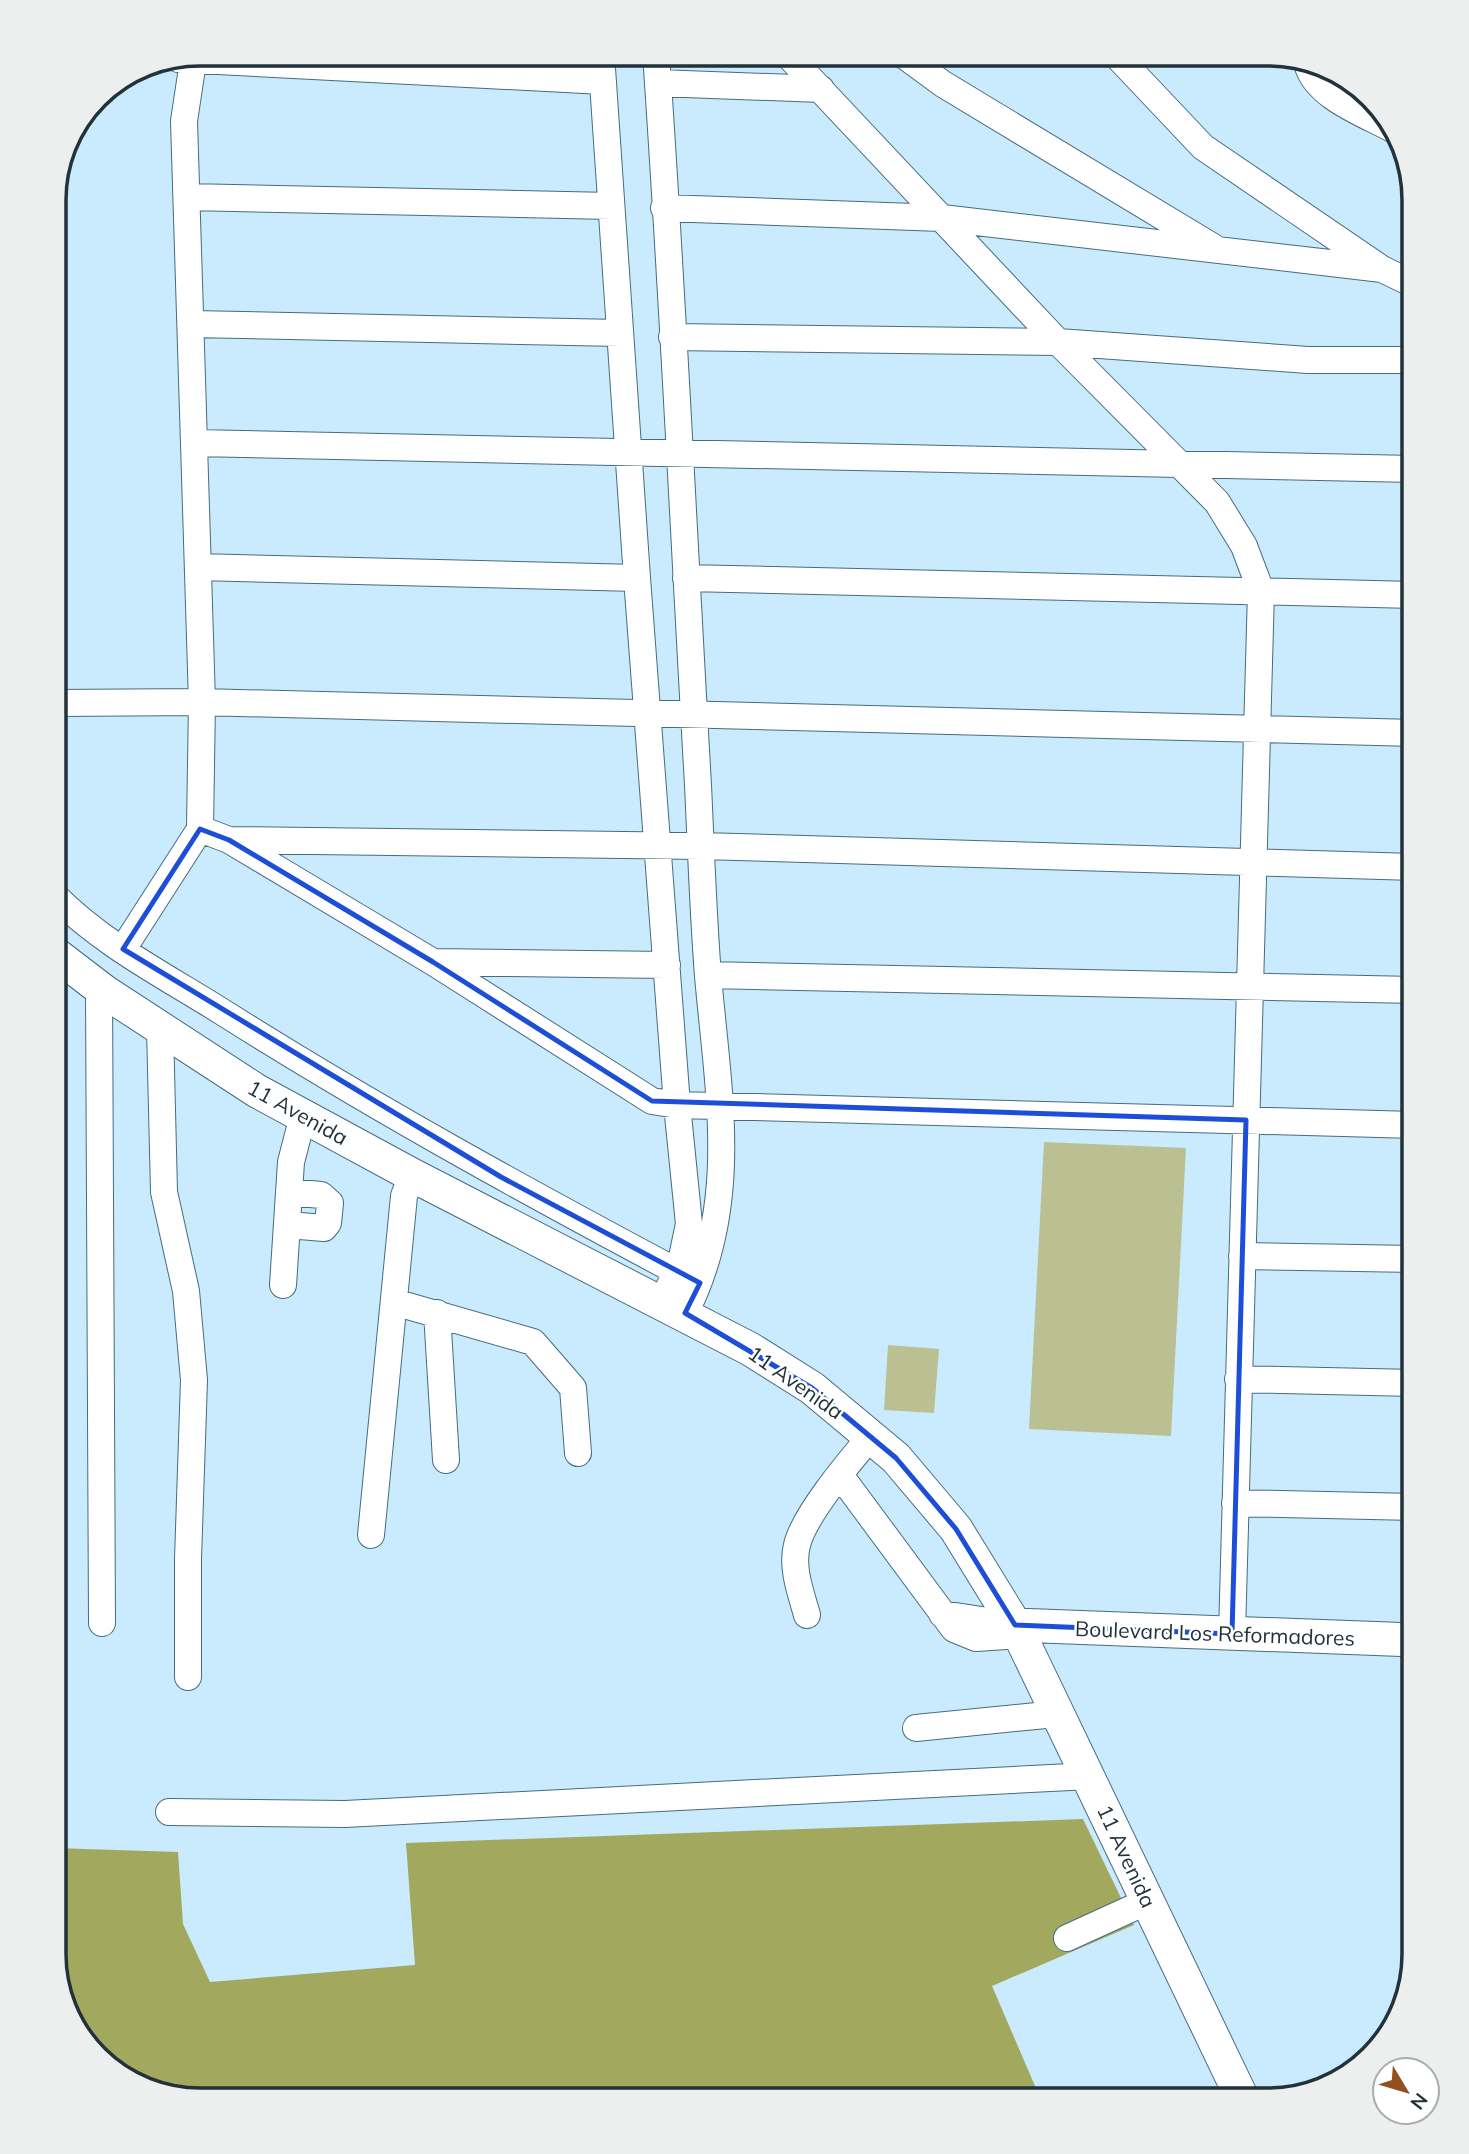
<svg xmlns="http://www.w3.org/2000/svg" width="1469" height="2154" viewBox="0 0 1469 2154" font-family="Mulish,sans-serif">
<style>
.green{fill:#bbc093}
.forest{fill:#a2a85e}
.lines{fill:none;stroke-linecap:round;stroke-linejoin:round}
.minor-casing{stroke:#466c80;stroke-width:28}
.major-casing{stroke:#466c80;stroke-width:35}
.minor{stroke:#fff;stroke-width:26}
.major{stroke:#fff;stroke-width:33}
.marked{fill:none;stroke:#1d4ed8;stroke-width:5;stroke-linejoin:round}
.labels{text-anchor:middle;dominant-baseline:central;stroke-width:5;stroke-linejoin:round;paint-order:stroke}
.street-label{font-size:21px;fill:#22323b;stroke:#fff}
.rim{fill:none;stroke:#22323b;stroke-width:3.5}
</style>
<rect width="100%" height="100%" fill="#caeafd"/>
<path class="green" d="M 1044,1142 L 1186,1148 L 1171,1436 L 1029,1429 Z
M 888,1345 L 939,1349 L 934,1413 L 884,1410 Z"/>
<path class="forest" d="M 1083,1819 L 1134,1925 L 992,1986 L 1041,2100 L 191,2099 L 127,2080 L 74,2026 L 54,1954 L 54,1848 L 178,1852 L 183,1924 L 210,1982 L 415,1965 L 406,1843 Z"/>
<g class="lines">
<defs>
<path id="minor" d="M 601,54 L 637,578 L 677,1105 L 689,1224 L 681,1262 L 662,1302
M 656,54 C 673,298 684,542 698,785 C 701,849 703,912 708,976 C 718,1092 741,1203 685,1313
M 787,54 L 1058,342 L 1217,502 L 1244,546 L 1261,591 L 1232,1634
M 902,54 L 943,84 L 1213,247
M 1115,54 L 1203,147 L 1382,269 L 1415,285
M 178,59 L 603,81
M 1307,63 C 1315,98 1368,115 1396,131
M 658,83 L 821,89
M 187,197 L 611,206
M 664,208 L 942,218 L 1382,269
M 191,324 L 620,333
M 672,337 L 1058,342 L 1308,360 L 1415,360
M 195,443 L 1415,469
M 198,567 L 637,578
M 686,578 L 1415,595
M 54,703 L 202,702 L 1415,733
M 200,829 L 229,840 L 433,962 L 652,1101 L 677,1105 L 1415,1125
M 231,840 L 701,846 L 1415,867
M 54,895 C 102,944 167,977 224,1013 C 376,1109 533,1195 691,1279
M 123,949 L 200,829 L 202,702 L 184,121 L 194,55
M 435,962 L 667,965
M 708,975 L 1415,990
M 99,987 L 102,1623
M 160,1028 L 164,1192 L 186,1291 L 194,1380 L 188,1559 L 188,1677
M 288,1225 L 324,1228 L 328,1223 L 330,1203 L 321,1195 L 289,1192
M 1242,1256 L 1415,1259
M 283,1285 L 291,1162 L 303,1116
M 394,1302 L 533,1342 L 573,1388 L 578,1453
M 437,1313 L 446,1460
M 1238,1379 L 1415,1383
M 840,1475 L 954,1629 L 976,1638 L 1020,1635
M 1235,1503 L 1415,1507
M 371,1535 L 404,1196 L 412,1175
M 942,1614 L 1015,1625
M 807,1615 C 801,1593 791,1568 797,1545 C 804,1515 850,1461 871,1436
M 916,1728 L 1056,1714
M 169,1812 L 345,1814 L 1090,1776
M 1067,1938 L 1148,1901"/>
<path id="major" d="M 54,953 L 105,992 L 257,1091 L 412,1175 L 750,1349 L 812,1388 L 896,1458 L 956,1529 L 1015,1625 L 1243,2100
M 1015,1625 L 1415,1640"/>
</defs>
<use href="#minor" class="minor-casing"/>
<use href="#major" class="major-casing"/>
<use href="#minor" class="minor"/>
<use href="#major" class="major"/>
</g>
<path class="marked" d="M 200,829 L 229,840 L 433,962 L 652,1101 L 1246,1120 L 1232,1634 L 1015,1625 L 956,1529 L 896,1458 L 812,1388 L 685,1313 L 700,1283 L 501,1177 L 123,949 Z"/>
<g class="labels">
<g class="street-label">
<text transform="translate(298 1112) rotate(29)">11 Avenida</text>
<text transform="translate(796 1382) rotate(35)">11 Avenida</text>
<text transform="translate(1215 1633) rotate(2)">Boulevard Los Reformadores</text>
<text transform="translate(1127 1856) rotate(65)">11 Avenida</text>
</g>
</g>
<path d="M0 0H1469V2154H0ZM200 66H1268A134 134 0 0 1 1402 200V1954A134 134 0 0 1 1268 2088H200A134 134 0 0 1 66 1954V200A134 134 0 0 1 200 66Z" fill="#edefef" fill-rule="evenodd"/>
<path class="rim" d="M200 66H1268A134 134 0 0 1 1402 200V1954A134 134 0 0 1 1268 2088H200A134 134 0 0 1 66 1954V200A134 134 0 0 1 200 66Z"/>
<g transform="translate(1406 2091) rotate(128)"><circle r="33" fill="#ffffff" stroke="#a7adb1" stroke-width="2"/>
<path d="M0-5L12 26L0 18L-12 26Z" fill="#92501f"/>
<text y="-10" font-size="19" font-weight="bold" text-anchor="middle" fill="#22323b">N</text>
</g>
</svg>
